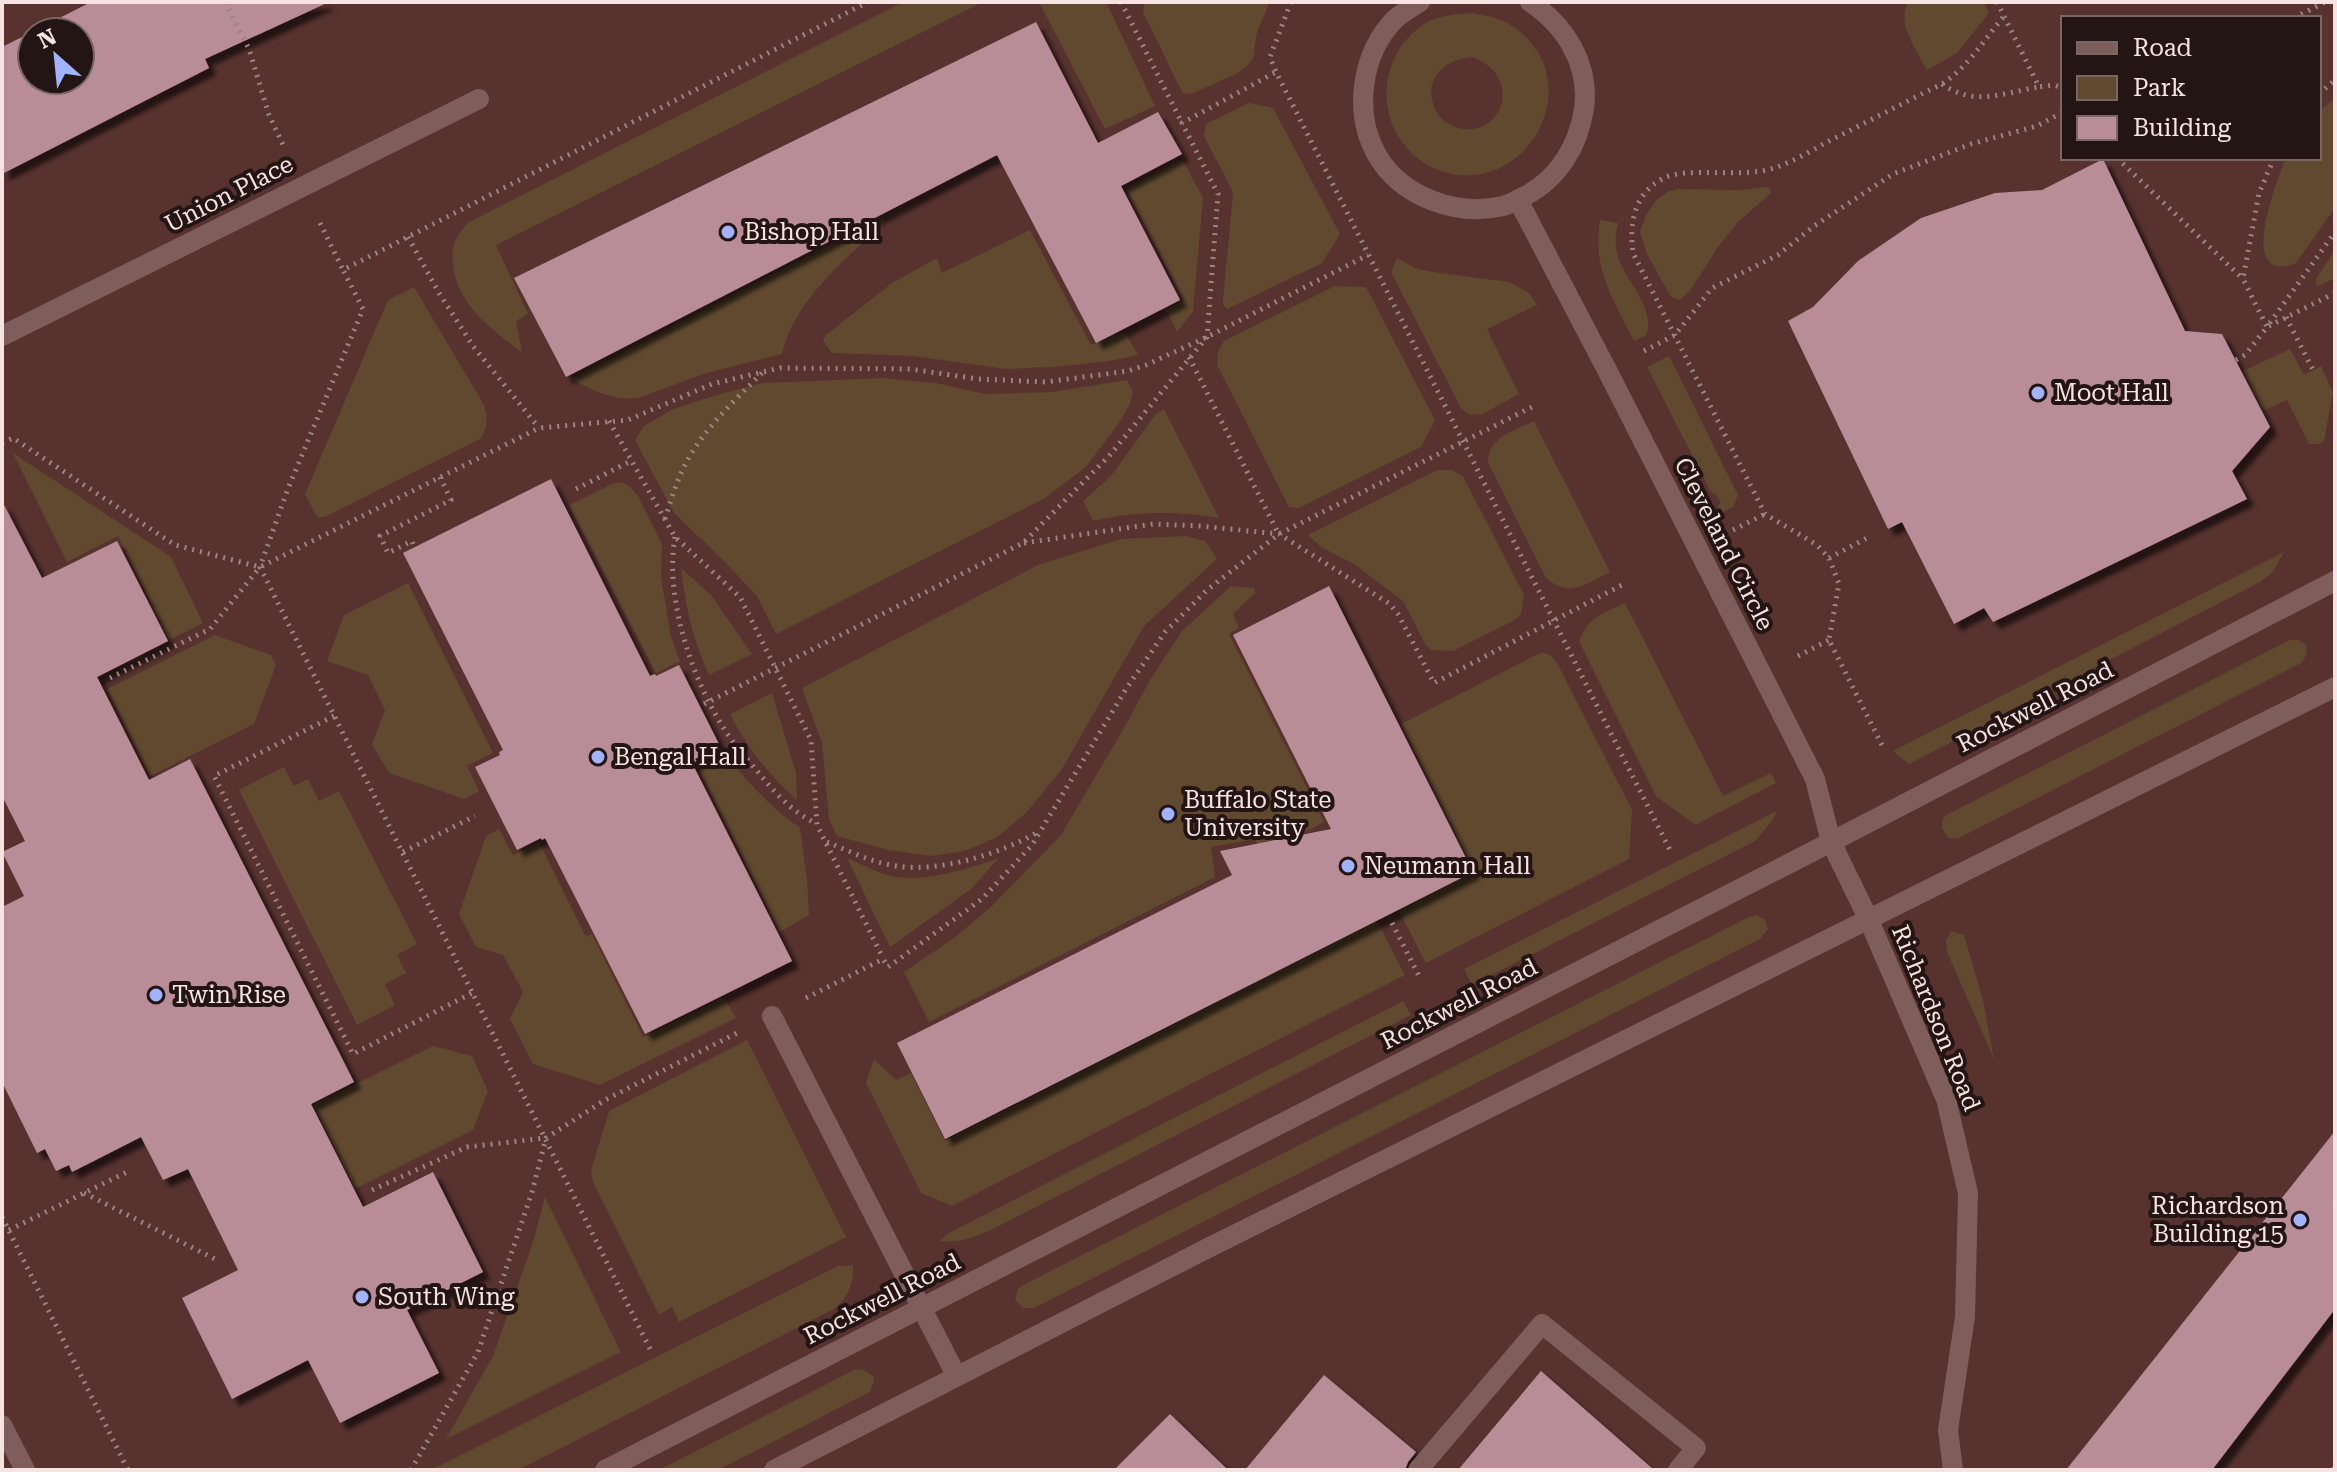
<svg xmlns="http://www.w3.org/2000/svg" width="2337" height="1472" viewBox="0 0 2337 1472" font-family="'Roboto Serif',serif">
<style>
.built{fill:#57322f;fill-rule:evenodd}
.green{fill:#60492f;fill-rule:evenodd}
.building{fill:#b88d97;filter:url(#shadow)}
.lines{fill:none;stroke-linecap:round;stroke-linejoin:round}
.path{stroke:#9d8482;stroke-width:5;stroke-dasharray:2 6;stroke-linecap:butt}
.minor{stroke:#7f5d5a;stroke-width:20}
.poi-dot{fill:#a1b3fd;stroke:#231514;stroke-width:3}
.labels{text-anchor:middle;dominant-baseline:central;stroke-width:8;stroke-linejoin:round;paint-order:stroke}
.street-label{font-size:24px;fill:#f7e3e1;stroke:#231514}
.poi-label{font-size:24px;fill:#f7e3e1;stroke:#231514;text-anchor:start}
</style>
<defs>
<filter id="shadow"><feDropShadow dx="7" dy="7" stdDeviation="2" flood-color="#0009"/></filter>
</defs>
<rect width="100%" height="100%" fill="#462826"/>
<path class="built" d="M 2,2 L 2335,2 L 2335,1470 L 2,1470 ZM 2063,18 L 2319,18 L 2319,158 L 2063,158 ZM 32,32 L 80,32 L 80,80 L 32,80 Z"/>
<path class="green" d="M 903,2 L 983,2 L 496,245 L 528,314 L 516,321 L 522,352 C 492,331 456,303 453,264 C 452,255 452,246 456,239 C 459,233 464,228 467,223 Z
M 1039,2 L 1106,2 L 1155,106 L 1105,129 Z
M 1144,2 L 1270,2 L 1257,32 L 1253,59 L 1246,67 L 1236,74 L 1191,94 L 1183,93 L 1180,88 L 1143,12 Z
M 1908,2 L 1984,2 L 1989,13 L 1957,53 L 1927,70 C 1917,50 1896,24 1908,2 Z
M 1473,13 C 1489,16 1505,19 1518,30 C 1590,87 1524,201 1438,170 C 1415,161 1397,141 1390,118 C 1379,83 1394,42 1426,23 C 1440,15 1457,14 1473,13 ZM 1473,57 C 1526,78 1500,142 1456,127 C 1445,123 1437,116 1434,106 C 1423,78 1447,58 1473,57 Z
M 2335,98 L 2335,208 L 2296,263 C 2235,287 2277,179 2286,158 L 2319,158 L 2319,111 Z
M 1249,103 L 1273,108 L 1340,234 L 1322,263 L 1227,309 L 1223,305 L 1223,300 L 1233,192 L 1204,136 L 1206,124 Z
M 1182,159 L 1203,198 L 1193,311 L 1177,332 L 1166,310 L 1184,300 L 1126,189 Z
M 1764,187 L 1769,188 L 1771,193 L 1738,222 L 1718,247 L 1690,291 L 1680,300 L 1671,297 L 1647,254 L 1640,232 L 1646,215 L 1656,200 L 1669,191 L 1679,189 L 1740,190 Z
M 882,218 L 884,223 C 846,259 795,299 782,354 L 703,374 L 639,398 C 616,402 592,390 571,379 Z
M 1600,220 L 1618,223 C 1615,235 1615,249 1619,260 C 1628,283 1656,310 1646,335 L 1634,341 C 1613,299 1592,269 1600,220 Z
M 1030,230 L 1091,345 L 1125,332 L 1138,355 L 1109,361 L 1055,367 L 1005,369 L 913,356 L 832,353 L 823,341 L 826,335 L 892,283 L 937,258 L 942,273 Z
M 2335,250 L 2335,278 L 2319,286 L 2316,285 L 2316,279 Z
M 1397,258 L 1415,268 L 1433,272 L 1509,282 L 1529,293 L 1537,305 L 1487,329 L 1519,394 L 1483,414 L 1469,415 L 1461,408 L 1391,272 Z
M 1335,286 L 1366,287 L 1435,420 L 1421,447 L 1299,508 L 1289,507 L 1217,365 L 1218,352 L 1224,341 Z
M 414,287 L 484,405 C 488,418 488,428 480,439 L 325,517 L 317,517 L 305,494 L 388,300 Z
M 2290,349 L 2304,375 L 2321,366 L 2333,392 L 2324,441 L 2319,444 L 2309,444 L 2287,400 L 2263,411 L 2243,371 Z
M 1669,356 L 1738,495 L 1733,507 L 1721,513 L 1717,506 L 1721,503 L 1715,493 L 1712,494 L 1647,367 Z
M 881,378 L 936,383 L 985,394 L 1052,392 L 1127,380 L 1133,391 L 1130,404 L 1119,423 L 1086,467 L 1045,498 L 776,634 L 757,596 L 723,560 L 674,513 L 635,440 L 644,426 L 673,409 L 717,395 L 763,383 Z
M 1164,409 L 1219,518 C 1176,511 1135,511 1093,521 L 1083,501 L 1111,476 L 1155,415 Z
M 1534,421 L 1610,572 C 1585,584 1571,599 1546,578 L 1488,462 C 1488,437 1515,431 1534,421 Z
M 13,453 L 171,557 L 203,623 L 169,640 L 118,536 L 67,562 Z
M 1437,470 L 1452,470 L 1463,476 L 1524,595 L 1521,614 L 1513,621 L 1453,651 L 1431,650 L 1425,644 L 1403,601 L 1354,564 L 1321,547 L 1308,535 Z
M 622,482 L 630,487 L 638,496 L 662,544 L 661,576 L 671,637 L 680,661 L 656,673 L 569,505 L 612,484 Z
M 1185,536 L 1205,541 L 1217,559 L 1144,626 L 1062,769 L 1026,813 L 996,838 L 965,851 L 932,856 L 888,850 L 837,836 L 829,819 L 822,743 L 802,688 L 1038,565 L 1121,539 Z
M 2284,552 L 2272,573 L 2260,582 L 1909,764 L 1893,751 Z
M 681,568 L 711,595 L 752,654 L 709,675 C 693,641 685,605 681,568 Z
M 408,583 L 493,753 L 467,766 L 479,791 L 464,799 L 389,773 L 372,744 L 385,710 L 368,675 L 327,661 L 344,615 Z
M 1231,586 L 1254,588 L 1255,593 L 1233,614 L 1239,628 L 1229,634 L 1324,822 L 1263,854 L 1255,839 L 1211,847 L 1215,877 L 929,1022 L 904,972 L 954,938 L 992,906 L 1061,835 L 1128,721 L 1150,680 L 1182,631 Z
M 1625,603 L 1723,796 L 1771,773 L 1776,783 L 1695,825 L 1656,796 L 1579,641 C 1589,616 1602,614 1625,603 Z
M 215,635 L 271,655 L 276,665 L 254,724 L 150,776 L 107,689 Z
M 2297,639 L 2306,645 C 2308,652 2306,657 2301,663 L 1963,836 L 1956,839 L 1949,838 L 1942,829 L 1943,818 L 1950,813 L 2290,640 Z
M 1540,653 C 1549,653 1553,656 1557,663 L 1632,810 L 1629,859 L 1426,963 L 1399,911 L 1474,872 L 1401,724 Z
M 772,693 L 796,773 L 797,800 C 766,771 749,751 730,714 Z
M 724,751 C 745,780 771,808 800,828 L 807,879 L 809,915 L 780,932 L 696,764 Z
M 284,767 L 294,786 L 308,779 L 319,801 L 339,791 L 417,944 L 397,955 L 406,973 L 385,984 L 395,1005 L 357,1025 L 239,790 Z
M 1777,811 L 1773,820 L 1755,841 L 1472,985 L 1464,969 Z
M 499,829 L 513,855 L 539,842 L 586,937 L 592,934 L 643,1037 L 724,998 L 736,1018 L 600,1085 L 533,1064 L 510,1019 L 523,992 L 503,955 L 476,947 L 459,914 L 486,836 Z
M 847,858 C 860,863 874,871 887,875 C 922,884 965,869 998,859 L 971,889 L 890,947 Z
M 1756,915 L 1765,919 L 1768,929 L 1760,939 L 1034,1308 L 1023,1308 L 1015,1300 L 1018,1289 L 1023,1285 L 1749,917 Z
M 1377,921 L 1405,975 L 952,1206 L 921,1193 L 866,1083 L 874,1059 L 896,1080 L 911,1073 L 945,1141 Z
M 1951,931 L 1964,935 L 1983,1000 L 1994,1059 L 1947,952 L 1946,940 Z
M 1403,1001 L 1411,1015 L 993,1229 C 974,1237 961,1243 940,1241 L 949,1233 Z
M 747,1040 L 846,1237 L 679,1322 L 672,1307 L 659,1315 L 593,1182 L 591,1170 L 609,1111 Z
M 433,1046 L 472,1056 L 488,1091 L 473,1130 L 355,1189 L 313,1105 Z
M 545,1197 L 621,1352 L 446,1439 L 493,1356 L 533,1242 Z
M 853,1265 C 854,1283 849,1295 836,1308 L 518,1470 L 431,1470 L 838,1266 Z
M 856,1369 L 864,1370 L 873,1376 L 874,1382 L 870,1392 L 718,1470 L 659,1470 Z"/>
<path class="building" d="M 91,2 L 329,2 L 205,59 L 209,68 L 2,174 L 2,47 L 32,32 L 32,80 L 80,80 L 80,32 L 32,32 Z
M 1036,22 L 1098,143 L 1158,112 L 1182,154 L 1121,186 L 1180,300 L 1096,343 L 997,155 L 566,377 L 514,278 Z
M 2103,159 L 2185,331 L 2222,334 L 2270,427 L 2232,471 L 2247,499 L 1993,622 L 1984,608 L 1954,624 L 1902,522 L 1888,529 L 1788,321 L 1813,307 L 1858,261 L 1921,218 L 1995,193 L 2042,190 Z
M 551,479 L 650,676 L 655,674 L 656,676 L 679,665 L 720,746 L 695,759 L 697,762 L 693,765 L 792,961 L 645,1034 L 545,838 L 542,840 L 541,838 L 517,850 L 475,767 L 500,755 L 499,752 L 503,750 L 403,553 Z
M 2,501 L 42,578 L 117,541 L 168,641 L 97,677 L 149,780 L 190,759 L 354,1082 L 311,1104 L 363,1207 L 433,1172 L 483,1272 L 407,1310 L 439,1373 L 340,1423 L 308,1360 L 232,1399 L 182,1298 L 238,1270 L 188,1169 L 163,1180 L 141,1137 L 72,1172 L 69,1165 L 56,1171 L 45,1149 L 37,1153 L 2,1082 L 2,907 L 24,896 L 2,852 L 25,841 L 2,796 Z
M 1329,586 L 1473,872 L 945,1139 L 897,1043 L 1232,875 L 1220,851 L 1331,829 L 1233,635 Z
M 2335,1131 L 2335,1309 L 2212,1470 L 2066,1470 Z
M 1541,1371 L 1654,1470 L 1458,1470 Z
M 1324,1375 L 1416,1452 L 1408,1462 L 1405,1470 L 1245,1470 Z
M 1170,1414 L 1228,1470 L 1114,1470 Z"/>
<g class="lines">
<path class="path" d="M 225,2 L 249,49 L 269,115 L 285,149
M 1121,2 L 1182,123
M 1291,2 L 1270,57 L 1276,72 L 1671,852
M 1997,2 L 2039,87 L 2054,85 L 2063,88
M 2294,18 L 2325,2
M 1942,84 C 1975,107 2002,93 2039,87
M 2319,94 L 2335,80
M 2117,158 L 2242,278
M 2274,158 L 2259,193 L 2243,279 L 2267,327 L 2335,232
M 320,223 L 343,270
M 408,237 L 439,293 L 473,346 L 539,428
M 2286,317 L 2313,370
M 1644,351 L 1675,335 L 1712,288 L 1778,255 L 1814,226 L 1893,174 L 1971,144 L 2037,126 L 2063,112
M 1189,357 L 1278,533
M 2236,360 L 2245,355 L 2267,327 L 2335,293
M 609,421 L 675,537 L 740,597 L 811,740 L 817,825 L 883,958
M 2,443 L 13,438 L 175,545 L 260,567 L 539,428 L 628,420 L 712,384 L 780,368 L 910,369 L 978,379 L 1046,382 L 1128,371 L 1146,365 L 1207,337 L 1368,255
M 576,489 L 631,461
M 665,519 C 672,496 679,474 691,454 C 710,423 737,398 762,373
M 1733,530 L 1765,514
M 675,537 C 664,600 694,687 731,739 C 739,751 749,761 758,772 C 775,793 792,812 817,824
M 1024,543 L 1153,524 L 1200,526 L 1279,534 L 1390,604 L 1398,614 L 1434,683 L 1622,585
M 413,544 L 412,541 L 388,553 L 380,536 L 451,500 L 440,477
M 1829,558 L 1867,538
M 1798,656 L 1829,640
M 110,678 L 210,629 L 260,567
M 704,704 L 1023,543 L 1109,456 L 1207,337 L 1218,194 L 1182,123 L 1276,72
M 334,716 L 214,776 L 353,1054 L 474,992
M 1882,745 L 1829,640 L 1839,584 L 1829,558 L 1817,545 L 1765,514 L 1633,253 C 1629,224 1634,194 1662,179 C 1687,165 1743,180 1777,167 C 1794,161 1811,151 1827,142 C 1865,123 1903,103 1942,84 C 1967,68 1985,39 2004,16
M 827,842 C 849,851 873,863 897,866 C 940,873 1002,853 1038,832
M 403,852 L 475,816
M 1392,923 L 1421,980
M 806,998 L 883,959 L 888,967 L 982,899 L 1032,845 L 1126,689 L 1165,632 L 1207,590 L 1279,534 L 1532,407
M 372,1190 L 467,1147 L 545,1138
M 84,1193 L 219,1261
M 2,1217 L 128,1470
M 9,1230 L 129,1171
M 650,1349 L 260,567 L 287,491 L 363,309 L 343,270 L 868,2
M 411,1470 L 478,1352 L 532,1192 L 546,1138 L 605,1100 L 737,1033
M 2333,1470 L 2335,1468"/>
<path class="minor" d="M 1420,2 C 1412,7 1402,13 1395,19 C 1361,54 1353,113 1377,155 C 1401,197 1457,217 1503,206 C 1511,204 1518,199 1525,196 C 1559,178 1578,146 1584,109 C 1590,65 1566,26 1530,2
M 1518,200 L 1607,370 L 1815,779 L 1831,842 L 1868,918 L 1946,1099 L 1968,1193 L 1965,1317 L 1948,1430 L 1953,1470
M 2,336 L 479,99
M 772,1016 L 956,1375
M 2,1425 L 25,1470
M 605,1470 L 1831,842 L 2335,581
M 774,1470 L 1210,1247 L 2335,687
M 1418,1470 L 1542,1324 L 1696,1448 L 1678,1470"/>
</g>
<g class="poi-dot">
<circle cx="728" cy="232" r="8"/>
<circle cx="2038" cy="393" r="8"/>
<circle cx="598" cy="757" r="8"/>
<circle cx="1168" cy="814" r="8"/>
<circle cx="1348" cy="866" r="8"/>
<circle cx="156" cy="995" r="8"/>
<circle cx="2300" cy="1220" r="8"/>
<circle cx="362" cy="1297" r="8"/>
</g>
<g class="labels">
<g class="street-label">
<text transform="translate(229 194) rotate(-27)">Union Place</text>
<text transform="translate(1724 544) rotate(63)">Cleveland Circle</text>
<text transform="translate(2035 707) rotate(-27)">Rockwell Road</text>
<text transform="translate(1459 1004) rotate(-27)">Rockwell Road</text>
<text transform="translate(1936 1018) rotate(68)">Richardson Road</text>
<text transform="translate(882 1299) rotate(-27)">Rockwell Road</text>
</g>
<g class="poi-label">
<text x="744" y="232">Bishop Hall</text>
<text x="2054" y="393">Moot Hall</text>
<text x="614" y="757">Bengal Hall</text>
<text x="1184" y="800">Buffalo State<tspan x="1184" dy="28">University</tspan></text>
<text x="1364" y="866">Neumann Hall</text>
<text x="172" y="995">Twin Rise</text>
<text x="2284" y="1206" text-anchor="end">Richardson<tspan x="2284" dy="28">Building 15</tspan></text>
<text x="378" y="1297">South Wing</text>
</g>
</g>
<rect width="2337" height="1472" fill="none" stroke="#f7e3e1" stroke-width="8"/>
<rect x="2061" y="16" width="260" height="144" fill="#231514" stroke="#786766" stroke-width="2"/>
<rect x="2077" y="42" width="40" height="12" fill="#7f5d5a" stroke="#786766" stroke-width="2"/>
<text x="2133" y="56" font-size="24" fill="#f7e3e1">Road</text>
<rect x="2077" y="76" width="40" height="24" fill="#60492f" stroke="#786766" stroke-width="2"/>
<text x="2133" y="96" font-size="24" fill="#f7e3e1">Park</text>
<rect x="2077" y="116" width="40" height="24" fill="#b88d97" stroke="#786766" stroke-width="2"/>
<text x="2133" y="136" font-size="24" fill="#f7e3e1">Building</text>
<g transform="translate(56 56) rotate(333)"><circle r="38" fill="#231514" stroke="#786766" stroke-width="2"/>
<path d="M0-6L14 30L0 20L-14 30Z" fill="#a1b3fd"/>
<text y="-12" font-size="22" font-weight="bold" text-anchor="middle" fill="#f7e3e1">N</text>
</g>
</svg>
